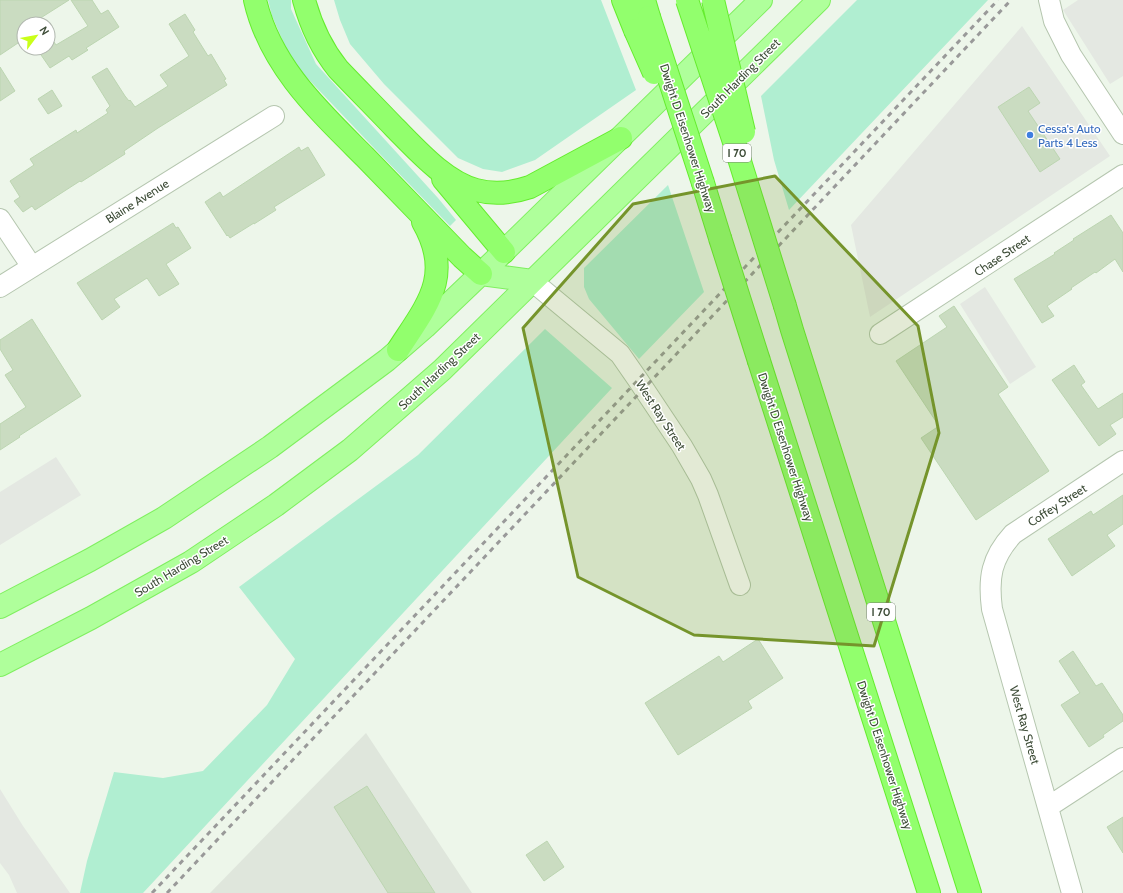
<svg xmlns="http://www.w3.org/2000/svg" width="1123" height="893" viewBox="0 0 1123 893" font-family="Cabin,sans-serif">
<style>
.industrial{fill:#dfe6dc}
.green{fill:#b0eed1}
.parking{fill:#e4e8e2}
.building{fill:#cadcc1;stroke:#bcd5b1}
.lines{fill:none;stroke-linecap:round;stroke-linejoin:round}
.street-casing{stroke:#b5c6af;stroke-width:22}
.primary-casing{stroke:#7fef5f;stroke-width:24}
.highway-casing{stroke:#65ec2e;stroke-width:24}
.street{stroke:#fff;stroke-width:20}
.primary{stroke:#afff9b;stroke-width:22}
.highway{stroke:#92ff6d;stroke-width:22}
.rail{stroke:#999;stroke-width:3;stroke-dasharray:5 5;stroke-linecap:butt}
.highway-bridge-casing{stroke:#65ec2e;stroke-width:24;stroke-linecap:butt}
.highway-bridge{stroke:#92ff6d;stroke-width:22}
.marked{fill:#75942b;fill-opacity:0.2;stroke:#75942b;stroke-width:3;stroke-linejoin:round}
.shop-dot{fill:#3f7fe0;stroke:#fff;stroke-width:1.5}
.labels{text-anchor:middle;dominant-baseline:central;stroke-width:3;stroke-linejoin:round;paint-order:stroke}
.shield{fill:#fff;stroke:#778273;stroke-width:1}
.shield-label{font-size:11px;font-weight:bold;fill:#3d4c37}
.street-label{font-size:12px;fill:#3d4c37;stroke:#fff}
.shop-label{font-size:12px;fill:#366cbe;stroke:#fff;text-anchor:start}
</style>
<rect width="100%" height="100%" fill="#edf6ea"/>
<path class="industrial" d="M 366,733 L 472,893 L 210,893 Z"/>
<path class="green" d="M 268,0 L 291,0 L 291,9 L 316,64 L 438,198 L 456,220 L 450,226 L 375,149 L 292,62 L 272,16 Z
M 334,0 L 601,0 L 636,90 L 535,160 L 502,172 L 483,169 L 458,158 L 384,84 L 350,44 L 340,20 Z
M 857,0 L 988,0 L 789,210 L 774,160 L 761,96 Z
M 668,185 L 704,292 L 639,359 L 589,299 L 584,287 L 584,268 Z
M 545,329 L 612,388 L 143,893 L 80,893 L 87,861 L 114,772 L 163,778 L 203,771 L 267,705 L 295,659 L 239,587 L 418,455 Z"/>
<path class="parking" d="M 1078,0 L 1123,0 L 1123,76 L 1110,84 L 1063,10 Z
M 1022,26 L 1110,156 L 870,317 L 851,225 Z
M 985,287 L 1036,367 L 1010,384 L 960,304 Z
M 56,457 L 81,495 L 0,545 L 0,492 Z
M 0,789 L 23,826 L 70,893 L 17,893 L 9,875 L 0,863 Z"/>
<path class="building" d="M 0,0 L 69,0 L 39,19 L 43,24 L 24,24 L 24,39 L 0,55 Z
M 71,0 L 92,0 L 101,14 L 108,10 L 119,27 L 86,48 L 88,50 L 72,60 L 69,56 L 50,68 L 39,52 L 45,48 L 48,48 L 48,46 L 54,42 L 56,45 L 88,26 Z
M 185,14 L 195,30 L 193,32 L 208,56 L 211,54 L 226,79 L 224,80 L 227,85 L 158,128 L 124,151 L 125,154 L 81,182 L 80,181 L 35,210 L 32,206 L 23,212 L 14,201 L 20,197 L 10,181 L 34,165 L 30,159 L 76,130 L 77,133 L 108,113 L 106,110 L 110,106 L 92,77 L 107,68 L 125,96 L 129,101 L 130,100 L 135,107 L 168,86 L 160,75 L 189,56 L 169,24 Z
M 0,67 L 15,91 L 0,101 Z
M 1029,87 L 1040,103 L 1028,111 L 1060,159 L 1040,172 L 998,107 Z
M 52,90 L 62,106 L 48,114 L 38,99 Z
M 299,147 L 301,151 L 308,147 L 325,175 L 274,207 L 276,210 L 254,224 L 254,223 L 230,238 L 228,235 L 227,236 L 205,202 L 220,192 L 223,197 Z
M 1111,215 L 1123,233 L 1123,272 L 1115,259 L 1096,273 L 1095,272 L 1071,288 L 1072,289 L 1047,306 L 1054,316 L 1042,323 L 1014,279 L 1055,254 L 1054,253 L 1074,240 L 1073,239 Z
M 173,223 L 176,228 L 178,227 L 191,248 L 166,264 L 179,284 L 159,296 L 147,278 L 114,299 L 120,307 L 102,320 L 77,283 Z
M 954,306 L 1008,387 L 998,394 L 1049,471 L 976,520 L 921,438 L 939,426 L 896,361 L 947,327 L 939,316 Z
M 32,319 L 81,396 L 19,436 L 20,437 L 0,450 L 0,424 L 26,407 L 5,375 L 13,370 L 0,349 L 0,340 Z
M 1074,365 L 1085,382 L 1081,385 L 1098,409 L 1123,393 L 1123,417 L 1110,425 L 1116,434 L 1099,446 L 1052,380 Z
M 1123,495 L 1123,524 L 1107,535 L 1115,546 L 1072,576 L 1048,539 L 1091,511 L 1093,515 Z
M 758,639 L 783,678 L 748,701 L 752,708 L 678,755 L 645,703 L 719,656 L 723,662 Z
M 1073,651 L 1096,686 L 1102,683 L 1123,715 L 1123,721 L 1103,735 L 1104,737 L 1089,747 L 1061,705 L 1080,693 L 1059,661 Z
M 367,786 L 435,893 L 388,893 L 334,807 Z
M 1123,817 L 1123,853 L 1107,827 Z
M 547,841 L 564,867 L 544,881 L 526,855 Z"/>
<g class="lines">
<defs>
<path id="street" d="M 1049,0 L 1054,21 L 1071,55 L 1123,134
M 0,219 L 32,267
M 532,281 L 620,354 L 638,380 L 682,446 L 701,479 L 708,495 L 740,585
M 0,287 L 274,116
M 880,334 L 1123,175
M 1048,807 L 1123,758
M 1072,893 L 992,609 C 988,578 991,558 1013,534 L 1123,461"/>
<path id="primary" d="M 481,274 L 532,281
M 0,607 L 90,560 L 164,518 L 270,447 L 387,360 L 425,327 L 489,266 L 761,0
M 0,665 L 91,618 L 191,562 L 276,505 L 350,450 L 442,370 L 819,0"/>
<path id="highway" d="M 255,0 C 270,66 319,111 365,157 C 397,190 430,224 462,257 L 481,274
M 304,0 C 311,26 321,48 338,69 C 357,89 376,108 395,128 C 417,150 445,182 476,190 C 494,195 512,193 530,187 L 621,138
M 623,0 L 635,30
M 644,0 L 649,17
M 443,179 L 504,252
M 703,183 L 720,238
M 785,306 L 792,330 L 970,893
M 398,350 C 427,305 454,276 423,222
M 759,361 L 929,893"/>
</defs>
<use href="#street" class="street-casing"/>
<use href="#primary" class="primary-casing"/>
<use href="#highway" class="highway-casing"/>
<use href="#street" class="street"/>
<use href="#primary" class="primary"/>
<use href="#highway" class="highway"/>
<path class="rail" d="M 152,893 L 998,0
M 167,893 L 1011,0"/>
<defs>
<path id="highway-bridge" d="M 687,0 L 733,139 L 785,306
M 713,0 L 744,132
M 649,17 L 703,183
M 635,30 L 654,73
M 720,238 L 759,361"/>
</defs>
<use href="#highway-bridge" class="highway-bridge-casing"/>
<use href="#highway-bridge" class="highway-bridge"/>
</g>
<path class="marked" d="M 775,176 L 918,326 L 939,433 L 874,646 L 694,635 L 578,577 L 523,328 L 633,204 Z"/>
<circle class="shop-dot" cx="1030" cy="135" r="4"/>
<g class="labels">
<g class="shield">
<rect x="723" y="144" width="28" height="18" rx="3"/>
<rect x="867" y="603" width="28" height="18" rx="3"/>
</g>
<g class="shield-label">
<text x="737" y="153">I 70</text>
<text x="881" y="612">I 70</text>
</g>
<g class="street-label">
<text transform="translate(740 78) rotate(-45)">South Harding Street</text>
<text transform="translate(688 138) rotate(72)">Dwight D Eisenhower Highway</text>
<text transform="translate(137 201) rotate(-32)">Blaine Avenue</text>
<text transform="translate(1002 255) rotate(-34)">Chase Street</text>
<text transform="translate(439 371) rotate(-43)">South Harding Street</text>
<text transform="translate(661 415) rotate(57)">West Ray Street</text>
<text transform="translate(786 447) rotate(72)">Dwight D Eisenhower Highway</text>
<text transform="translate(1057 505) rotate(-33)">Coffey Street</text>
<text transform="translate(181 566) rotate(-31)">South Harding Street</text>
<text transform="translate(1025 725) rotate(74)">West Ray Street</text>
<text transform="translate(885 755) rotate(72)">Dwight D Eisenhower Highway</text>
</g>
<g class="shop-label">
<text x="1038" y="128">Cessa's Auto<tspan x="1038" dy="14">Parts 4 Less</tspan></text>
</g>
</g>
<g transform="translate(36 36) rotate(58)"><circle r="19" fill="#ffffff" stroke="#b1b7af"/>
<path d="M0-3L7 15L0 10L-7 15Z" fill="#caff19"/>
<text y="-6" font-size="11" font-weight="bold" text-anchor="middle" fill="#3d4c37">N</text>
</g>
</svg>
